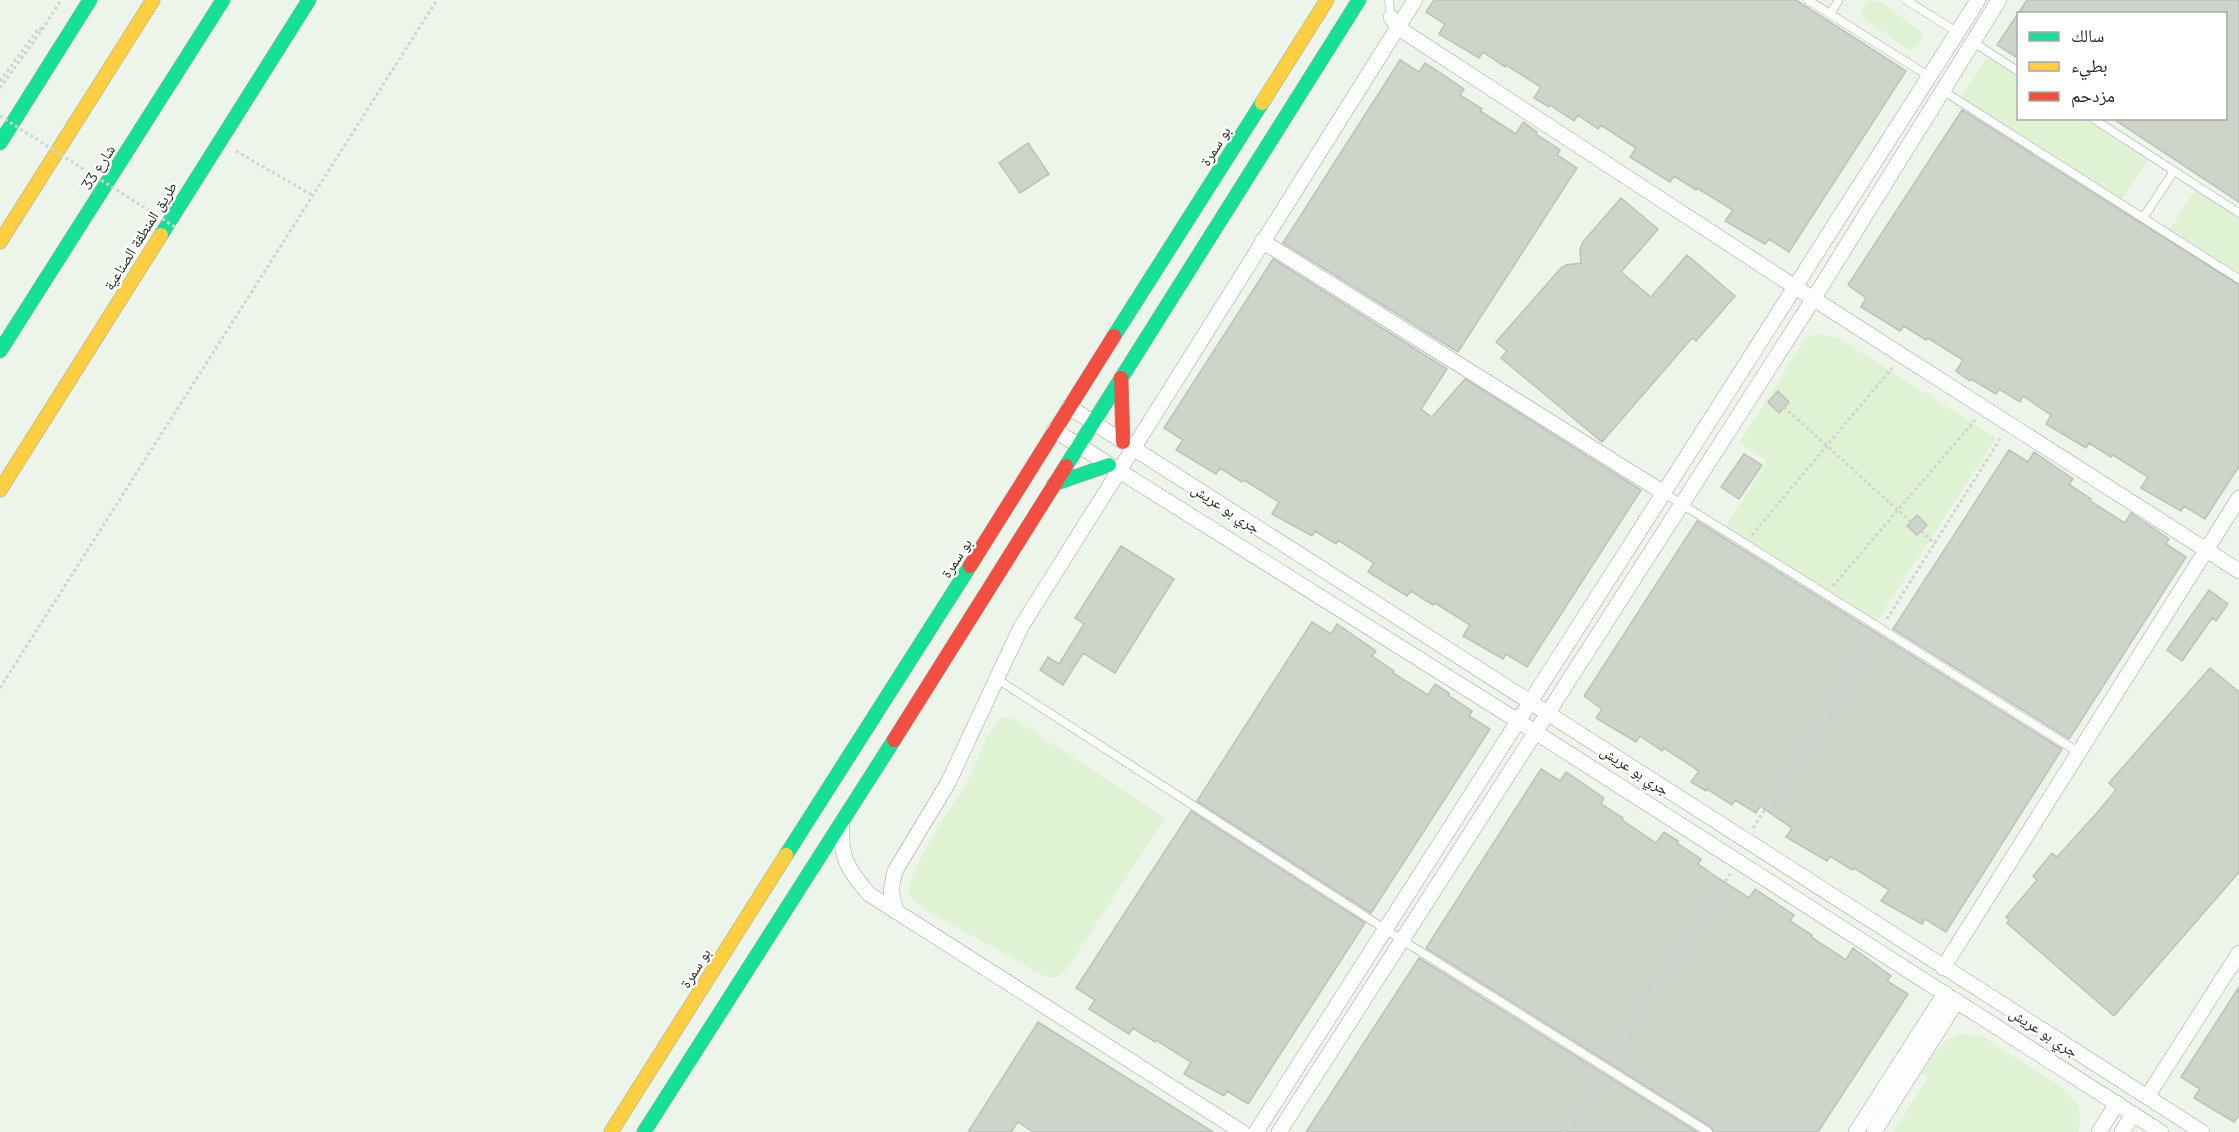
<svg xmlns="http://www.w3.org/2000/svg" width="2239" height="1132" viewBox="0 0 2239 1132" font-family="Montserrat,'Noto Naskh Arabic',sans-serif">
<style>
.green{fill:#dff2d3}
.building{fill:#cfd4cb;stroke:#bcc1b9;stroke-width:1.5}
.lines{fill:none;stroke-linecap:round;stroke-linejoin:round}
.lane-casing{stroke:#a2a89f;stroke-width:9}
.street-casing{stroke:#a2a89f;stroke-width:16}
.fast-casing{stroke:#a2a89f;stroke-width:15}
.slow-casing{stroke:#a2a89f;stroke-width:15}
.jam-casing{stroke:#a2a89f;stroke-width:15}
.path{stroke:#d1d3d0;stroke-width:3;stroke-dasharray:3 3;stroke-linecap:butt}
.lane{stroke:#fcfdfc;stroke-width:8}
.street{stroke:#fcfdfc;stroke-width:15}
.fast{stroke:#16e098;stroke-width:14}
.slow{stroke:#ffcf43;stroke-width:14}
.jam{stroke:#f24e42;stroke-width:14}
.path-bridge{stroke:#d1d3d0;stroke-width:3;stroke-dasharray:3 3;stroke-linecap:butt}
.labels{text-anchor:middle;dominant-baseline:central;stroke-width:5;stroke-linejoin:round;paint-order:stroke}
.street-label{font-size:15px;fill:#22271f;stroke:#fff}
</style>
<rect width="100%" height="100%" fill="#edf4e9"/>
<path class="green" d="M 1871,0 L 1882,3 L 1924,34 L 1912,52 L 1862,17 L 1861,10 L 1867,2 Z
M 1987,57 L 2018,77 L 2018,118 L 2083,119 L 2148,160 L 2122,199 L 1961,98 Z
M 2195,190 L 2239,218 L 2239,273 L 2170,229 Z
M 1820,334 L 1840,339 L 1996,438 L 1877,621 L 1726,526 L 1767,461 L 1739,443 L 1804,341 L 1810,336 Z
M 1003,717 L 1009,717 L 1019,722 L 1165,818 L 1066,970 L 1058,977 L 1047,977 L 936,916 C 927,911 911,903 909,892 C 906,873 958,799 970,777 C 978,762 988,725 1003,717 Z
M 1961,1034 L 1983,1037 L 2064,1089 L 2078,1106 L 2080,1120 L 2078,1132 L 1893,1132 L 1928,1078 L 1922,1073 C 1933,1056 1941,1040 1961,1034 Z"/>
<path class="building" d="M 1434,0 L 1796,0 L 1906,71 L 1789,252 L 1769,239 L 1765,244 L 1725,221 L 1733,210 L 1697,188 L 1696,190 L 1674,176 L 1670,182 L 1630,157 L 1636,148 L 1601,125 L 1598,129 L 1578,115 L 1574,121 L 1550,105 L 1549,107 L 1534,98 L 1541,87 L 1506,65 L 1505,67 L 1483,52 L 1479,58 L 1439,34 L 1445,24 L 1426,12 Z
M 2027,0 L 2239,0 L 2239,202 L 2112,118 L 2226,118 L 2226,14 L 2019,14 L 2019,59 L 1997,45 Z
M 1400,60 L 1419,72 L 1425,63 L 1442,74 L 1464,89 L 1460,95 L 1482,109 L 1480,111 L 1516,134 L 1523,122 L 1537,132 L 1536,134 L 1560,150 L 1557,155 L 1577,168 L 1458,352 L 1283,243 Z
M 1962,110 L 2239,285 L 2239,466 L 2205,519 L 2184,506 L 2181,511 L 2141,488 L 2148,477 L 2113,455 L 2111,457 L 2089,443 L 2086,448 L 2046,424 L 2051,415 L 2023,396 L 2020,402 L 1999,389 L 1996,394 L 1971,379 L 1970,381 L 1956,371 L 1963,360 L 1928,338 L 1926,340 L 1904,326 L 1900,331 L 1861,307 L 1866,298 L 1848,285 Z
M 1028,143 L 1049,174 L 1020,193 L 999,163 Z
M 1621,198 L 1658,229 L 1621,272 L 1651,297 L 1687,255 L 1735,296 L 1696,341 L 1692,338 L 1602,442 L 1501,358 L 1507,351 L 1496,342 L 1561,268 L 1566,265 L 1581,263 L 1580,249 L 1583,242 Z
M 1273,259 L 1447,369 L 1421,409 L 1432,417 L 1465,379 L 1641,490 L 1527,667 L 1506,654 L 1503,659 L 1463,636 L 1470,625 L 1435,603 L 1433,605 L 1411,591 L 1407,596 L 1368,572 L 1374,563 L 1338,540 L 1336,544 L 1315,531 L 1312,536 L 1272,514 L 1279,502 L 1244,480 L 1242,482 L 1220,468 L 1216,474 L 1176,450 L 1183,440 L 1164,428 Z
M 1778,391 L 1789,402 L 1779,413 L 1768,402 Z
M 2009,450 L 2028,462 L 2034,452 L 2073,479 L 2069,484 L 2091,499 L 2090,501 L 2125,523 L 2131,513 L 2169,539 L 2166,544 L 2186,557 L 2069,739 L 1893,629 Z
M 1744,454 L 1762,465 L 1739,499 L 1721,487 Z
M 1917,515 L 1927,525 L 1917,535 L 1907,526 Z
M 1697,521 L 2062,749 L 1946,932 L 1925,919 L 1922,924 L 1881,901 L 1889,890 L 1854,868 L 1852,870 L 1830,856 L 1827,861 L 1786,837 L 1792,828 L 1760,806 L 1756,813 L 1735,800 L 1732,805 L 1707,789 L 1706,791 L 1691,782 L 1699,771 L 1664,748 L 1662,751 L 1640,736 L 1636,742 L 1596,718 L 1602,709 L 1584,696 Z
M 1121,546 L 1174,579 L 1115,673 L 1083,653 L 1063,685 L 1040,670 L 1048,657 L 1059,664 L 1084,624 L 1075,618 Z
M 2209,590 L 2228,604 L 2216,621 L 2212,618 L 2182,661 L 2167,650 Z
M 1312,622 L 1331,634 L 1337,624 L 1376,651 L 1372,656 L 1394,671 L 1393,673 L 1428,695 L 1435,684 L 1449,693 L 1448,695 L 1472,711 L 1469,716 L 1490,729 L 1371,913 L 1197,801 Z
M 2210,668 L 2239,692 L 2239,872 L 2114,1016 L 2007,923 L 2009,920 L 2006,917 L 2037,880 L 2033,876 L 2052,853 L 2057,857 L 2096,814 L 2116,790 L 2109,783 Z
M 1541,769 L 1560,781 L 1566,772 L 1604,798 L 1601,804 L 1623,818 L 1622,820 L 1656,843 L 1664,832 L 1678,841 L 1677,843 L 1701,859 L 1698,864 L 1718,878 L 1749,898 L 1755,889 L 1794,915 L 1790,921 L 1812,935 L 1811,937 L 1846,960 L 1853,948 L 1891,976 L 1887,981 L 1908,994 L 1818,1132 L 1714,1132 L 1711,1127 L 1426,948 Z
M 1191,811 L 1365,923 L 1248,1104 L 1227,1091 L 1224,1096 L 1184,1074 L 1191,1062 L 1156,1040 L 1155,1042 L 1133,1028 L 1129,1034 L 1089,1009 L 1095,1000 L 1076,988 Z
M 1419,958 L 1697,1132 L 1306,1132 Z
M 2239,987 L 2239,1115 L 2234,1122 L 2194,1098 L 2200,1089 L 2181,1077 Z
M 1038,1022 L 1213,1132 L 1033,1132 L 1018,1122 L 1011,1132 L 968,1132 Z"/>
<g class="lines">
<defs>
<path id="lane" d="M 1389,0 L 1391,17
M 1808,0 L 1930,77
M 1906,0 L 1957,32
M 1830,14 L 1839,0
M 1973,42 L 2018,71
M 1942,90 L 2239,279
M 2092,118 L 2239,213
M 2143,218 L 2174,171
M 1664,493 L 2078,752
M 997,679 L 1402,940 L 1708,1132"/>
<path id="street" d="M 1391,17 L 1397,27 L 1795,287 L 2239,571
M 1262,241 L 1664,493
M 1069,407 L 2202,1132
M 1054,430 L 1518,721 L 2161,1132
M 842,822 C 840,856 846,868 869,894 L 1242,1132
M 896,912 L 891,890 L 895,871 L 948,783 L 1021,627 L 1415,0
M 1943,968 L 2239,498
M 2147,1097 L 2239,953
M 1256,1132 L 1978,0
M 1279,1132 L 1814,298 L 1999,0
M 1856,1132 L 1945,993
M 1874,1132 L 1957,1001
M 2099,1132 L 2117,1103
M 2122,1132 L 2133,1114"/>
<path id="fast" d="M 0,143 L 90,0
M 161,235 L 309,0
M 1114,336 L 1262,103
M 0,351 L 223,0
M 1066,466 L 1359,0
M 1054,484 L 1109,465
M 786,855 L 970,566
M 644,1132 L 894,740"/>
<path id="slow" d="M 1262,103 L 1327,0
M 0,242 L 153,0
M 0,490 L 161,235
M 611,1132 L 786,855"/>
<path id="jam" d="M 1121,378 L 1123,442
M 970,566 L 1114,336
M 894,740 L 1066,466"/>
</defs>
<use href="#lane" class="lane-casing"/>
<use href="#street" class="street-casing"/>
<use href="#fast" class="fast-casing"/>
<use href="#slow" class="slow-casing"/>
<use href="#jam" class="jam-casing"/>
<path class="path" d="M 0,81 L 39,28 L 42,30
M 0,88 L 42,30 L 61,0
M 236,151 L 312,195
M 1784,407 L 1911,522
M 1921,531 L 1935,544
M 1752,535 L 1892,368
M 1833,586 L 1975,420
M 1887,619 L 2002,436
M 0,688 L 437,0
M 1753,828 L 1874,639
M 1611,1057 L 1730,874
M 1563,1132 L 1599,1075"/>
<use href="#lane" class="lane"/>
<use href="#street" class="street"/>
<use href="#fast" class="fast"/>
<use href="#slow" class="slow"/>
<use href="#jam" class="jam"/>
<path class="path-bridge" d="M 0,116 L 175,227"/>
</g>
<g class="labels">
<g class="street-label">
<text transform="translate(1215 146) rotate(-58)">بو سمرة</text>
<text transform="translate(98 167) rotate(-58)">شارع 33</text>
<text transform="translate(140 236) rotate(-58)">طريق المنطقة الصناعية</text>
<text transform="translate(1226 508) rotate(33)">جري بو عريش</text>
<text transform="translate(956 558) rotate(-57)">بو سمرة</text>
<text transform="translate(1635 770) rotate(33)">جري بو عريش</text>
<text transform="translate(695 968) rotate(-58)">بو سمرة</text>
<text transform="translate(2044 1032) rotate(33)">جري بو عريش</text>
</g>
</g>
<rect x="2017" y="12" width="210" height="108" fill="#ffffff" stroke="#a7a9a5" stroke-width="1.5"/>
<rect x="2029" y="32" width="30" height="9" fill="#16e098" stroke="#a7a9a5" stroke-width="1.5"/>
<text x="2071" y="42" font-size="18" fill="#22271f">سالك</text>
<rect x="2029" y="62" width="30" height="9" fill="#ffcf43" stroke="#a7a9a5" stroke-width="1.5"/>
<text x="2071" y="72" font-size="18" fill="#22271f">بطيء</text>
<rect x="2029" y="92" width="30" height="9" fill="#f24e42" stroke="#a7a9a5" stroke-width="1.5"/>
<text x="2071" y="102" font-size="18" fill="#22271f">مزدحم</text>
</svg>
